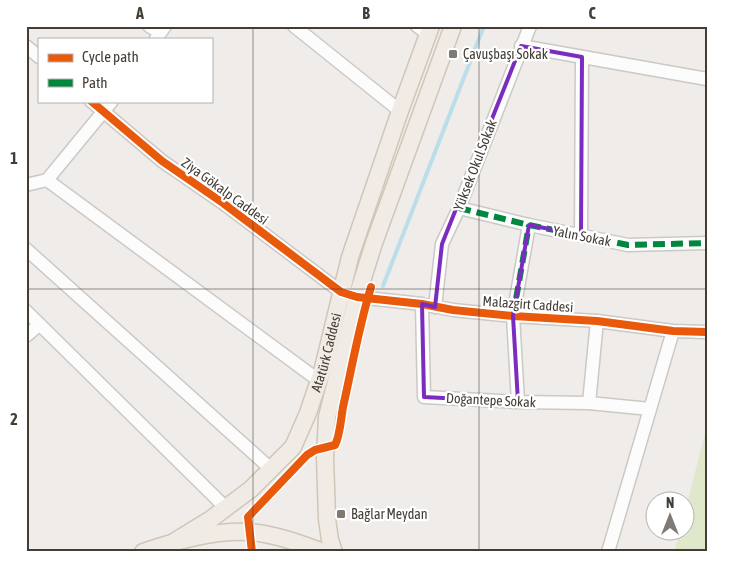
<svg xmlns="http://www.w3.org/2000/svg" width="733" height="578" viewBox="0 0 733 578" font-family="'Asap Condensed',sans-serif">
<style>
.green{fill:#dfe8ca}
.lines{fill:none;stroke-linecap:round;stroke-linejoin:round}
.stream{stroke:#bcddea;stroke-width:4}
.minor-casing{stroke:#ccc9c5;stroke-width:15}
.major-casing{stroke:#d0c6b8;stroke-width:19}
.minor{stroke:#fdfcfc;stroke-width:12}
.major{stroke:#f0ebe4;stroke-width:16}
.quiet{stroke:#00873e;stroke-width:6;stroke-dasharray:12 6;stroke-linecap:butt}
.cycleway-casing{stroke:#fff;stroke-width:11}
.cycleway{stroke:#e8590c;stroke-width:8}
.marked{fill:none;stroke:#7b2cbf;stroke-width:4;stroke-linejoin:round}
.grid{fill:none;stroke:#443d36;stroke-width:1;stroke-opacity:0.55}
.poi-dot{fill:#807a75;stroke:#fff;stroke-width:2}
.labels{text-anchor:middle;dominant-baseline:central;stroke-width:4.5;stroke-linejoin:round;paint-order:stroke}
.poi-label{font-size:14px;fill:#443d36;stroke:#fff;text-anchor:start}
.street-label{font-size:14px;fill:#443d36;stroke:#fff}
.neatline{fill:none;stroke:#443d36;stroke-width:2}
.grid-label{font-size:16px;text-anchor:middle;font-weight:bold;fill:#443d36}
</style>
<rect width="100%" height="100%" fill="#efece9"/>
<path class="green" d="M 707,425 L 707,552 L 689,552 L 675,549 L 680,531 L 686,530 L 686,508 Z"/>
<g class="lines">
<path class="stream" d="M 383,286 L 484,26"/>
<defs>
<path id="minor" d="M 149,26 L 160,33
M 294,26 L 400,111
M 417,26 L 428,34
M 156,39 L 165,26
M 26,46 L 39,57
M 521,46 L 707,79
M 91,101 L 162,161 L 223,203 L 341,292 L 357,297 L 422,304 L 453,310 L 513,316 L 597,321 L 673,331 L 707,332
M 47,180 L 318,380
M 26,185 L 47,180 L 112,101
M 459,208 L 529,225 L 628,245 L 707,243
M 581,235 L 582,57
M 26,249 L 271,469
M 422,304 L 424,397 L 518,402 L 589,403 L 650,409
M 435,307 L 442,244 L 459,208 L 530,26
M 26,311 L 226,508
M 26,336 L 39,325
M 518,402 L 513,316 L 529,225
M 589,403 L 597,321
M 608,552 L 673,331"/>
<g id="major">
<path id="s1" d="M 175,541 L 211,519 L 251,489 L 293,447 L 308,413 L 323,368 L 350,257 L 400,111 L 431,26"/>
<path d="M 143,552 C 176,541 213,530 249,532 C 275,534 299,543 323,552"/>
<path d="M 334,552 L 330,540 L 327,519 L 325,457 L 327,417 L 357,297 L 374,243 L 453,26"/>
</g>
</defs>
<use href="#minor" class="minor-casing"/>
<use href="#major" class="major-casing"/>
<use href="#minor" class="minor"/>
<use href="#major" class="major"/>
<path class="quiet" d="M 459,208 L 529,225 L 628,245 L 707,243
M 513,316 L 529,225"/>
<defs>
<path id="cycleway" d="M 91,101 L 162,161 L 223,203 L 341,292 L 357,297 L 422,304 L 453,310 L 513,316 L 597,321 L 673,331 L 707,332
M 252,552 L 248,517 L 307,455 L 315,450 L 335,445 C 340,436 341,418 343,407 C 352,367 359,326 371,287"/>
</defs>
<use href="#cycleway" class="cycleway-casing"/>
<use href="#cycleway" class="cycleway"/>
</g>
<path class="marked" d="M 521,46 L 582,57 L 581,235 L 529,225 L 513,316 L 518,402 L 424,397 L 422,304 L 435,307 L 442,244 Z"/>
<path class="grid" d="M 253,26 L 253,552M 479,26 L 479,552M 26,289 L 707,289"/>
<g class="poi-dot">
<rect x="448" y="49" width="10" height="10" rx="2.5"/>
<rect x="336" y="509" width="10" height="10" rx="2.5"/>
</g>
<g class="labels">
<g class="poi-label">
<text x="463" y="54">Çavuşbaşı Sokak</text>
<text x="351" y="514">Bağlar Meydan</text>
</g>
<g class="street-label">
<text transform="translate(475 165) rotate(-69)">Yüksek Okul Sokak</text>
<text transform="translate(225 191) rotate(36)">Ziya Gökalp Caddesi</text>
<text transform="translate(582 236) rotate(11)">Yalın Sokak</text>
<text transform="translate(528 304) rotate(4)">Malazgirt Caddesi</text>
<text stroke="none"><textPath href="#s1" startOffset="252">Atatürk Caddesi</textPath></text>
<text transform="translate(491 400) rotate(3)">Doğantepe Sokak</text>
</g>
</g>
<rect width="733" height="578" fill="none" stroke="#ffffff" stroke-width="55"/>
<rect x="38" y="38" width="175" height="65" fill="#ffffff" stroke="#b4b1af"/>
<rect x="48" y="54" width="25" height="8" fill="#e8590c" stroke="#b4b1af"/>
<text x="82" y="62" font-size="15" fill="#443d36">Cycle path</text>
<rect x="48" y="79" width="25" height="8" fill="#00873e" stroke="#b4b1af"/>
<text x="82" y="88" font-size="15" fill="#443d36">Path</text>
<g transform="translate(670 516)"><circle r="24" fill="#ffffff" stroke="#b4b1af"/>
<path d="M0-4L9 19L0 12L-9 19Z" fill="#807a75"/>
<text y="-8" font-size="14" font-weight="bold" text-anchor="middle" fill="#443d36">N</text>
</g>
<rect x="28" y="28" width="678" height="522" class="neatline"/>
<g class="grid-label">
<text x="140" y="19">A</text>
<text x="366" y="19">B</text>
<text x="592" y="19">C</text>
<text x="14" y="164">1</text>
<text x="14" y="425">2</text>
</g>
</svg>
